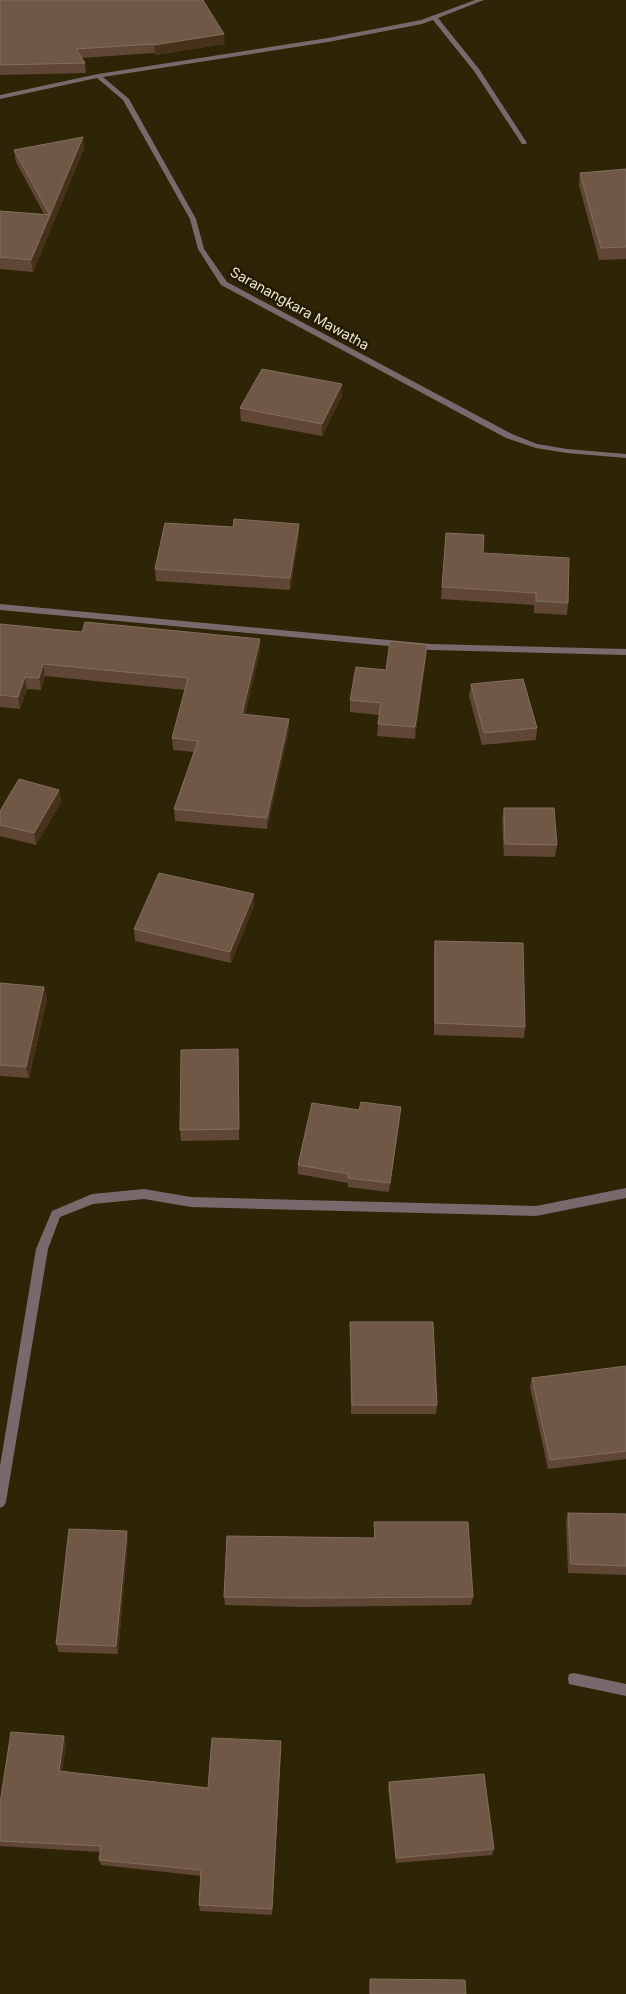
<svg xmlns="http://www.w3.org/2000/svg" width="626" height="1994" viewBox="0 0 626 1994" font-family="Inter,sans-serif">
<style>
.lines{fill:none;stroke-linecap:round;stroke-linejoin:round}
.street{fill:#79696c;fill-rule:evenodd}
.wall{fill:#604735}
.shaded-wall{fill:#46321b}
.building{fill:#6f5846;stroke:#826e5c}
.labels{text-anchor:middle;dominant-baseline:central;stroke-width:5;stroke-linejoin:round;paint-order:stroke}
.far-street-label{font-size:14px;fill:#eae4d2;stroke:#241b00}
</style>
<rect width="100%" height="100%" fill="#2e2406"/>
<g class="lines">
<path class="street" d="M 475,0 L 484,0 L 438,18 L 479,69 L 527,143 L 526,144 L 522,144 L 474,71 L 433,20 L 422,24 L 328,42 L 103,77 L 129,99 L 196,219 L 204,249 L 227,282 L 512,434 L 537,444 L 567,449 L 626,454 L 626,458 L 567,453 L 536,448 L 506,438 L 221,285 L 198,249 L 190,219 L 123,100 L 97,78 L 0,99 L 0,95 L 98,74 L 328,38 L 421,20 Z
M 0,604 L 431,644 L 626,649 L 626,655 L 431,650 L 0,610 Z
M 626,1188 L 626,1198 L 536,1216 L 191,1207 L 144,1199 L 93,1204 L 60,1217 L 48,1249 L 6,1502 L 4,1506 L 0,1508 L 0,1466 L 36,1249 L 52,1211 L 92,1194 L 144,1189 L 191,1197 L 536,1206 Z
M 574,1673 L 626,1684 L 626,1696 L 569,1684 L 568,1679 L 569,1674 Z"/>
</g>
<path class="wall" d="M 0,0 L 225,44 L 155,55 L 154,53 L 81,58 L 85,63 L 86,73 L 0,75 Z
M 83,137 L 84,149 L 33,272 L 0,269 L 0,211 L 44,214 L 16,162 L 14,150 Z
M 626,169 L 626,259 L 599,260 L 579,185 L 580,173 Z
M 342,396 L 322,436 L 241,421 L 240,408 Z
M 299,524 L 299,537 L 290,590 L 156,581 L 155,569 L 233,527 Z
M 446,533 L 483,553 L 568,603 L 567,615 L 534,613 L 534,605 L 441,599 Z
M 0,624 L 82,632 L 260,639 L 260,651 L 245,714 L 289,730 L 267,829 L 175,821 L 174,809 L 194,752 L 173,750 L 172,738 L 185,690 L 45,676 L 41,690 L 27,689 L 20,709 L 0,707 Z
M 427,645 L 426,657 L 415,739 L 377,736 L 379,715 L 350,712 L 350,700 L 386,670 Z
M 471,684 L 537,728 L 536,740 L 482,745 L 469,696 Z
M 59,790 L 61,802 L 36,845 L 0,836 L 0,811 Z
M 504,808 L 557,845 L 555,857 L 504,856 L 502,820 Z
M 254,906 L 231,963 L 135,941 L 134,929 Z
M 435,941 L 525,1027 L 524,1038 L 434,1035 L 434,952 Z
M 0,983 L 44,987 L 47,999 L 29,1078 L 0,1076 Z
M 239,1060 L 239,1140 L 181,1141 L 180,1130 Z
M 400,1116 L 389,1192 L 348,1187 L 348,1183 L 298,1174 L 298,1165 Z
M 350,1322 L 437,1405 L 436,1414 L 351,1414 Z
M 626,1366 L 626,1459 L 548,1469 L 530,1387 L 532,1378 Z
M 568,1513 L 626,1514 L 626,1575 L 568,1573 L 566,1521 Z
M 374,1522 L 473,1597 L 471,1605 L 304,1607 L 225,1605 L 224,1597 L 374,1538 Z
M 128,1539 L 118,1654 L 59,1652 L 56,1644 Z
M 281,1741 L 281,1748 L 272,1915 L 200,1911 L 199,1905 L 201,1876 L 101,1865 L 99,1860 L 100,1852 L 0,1846 L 0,1803 L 66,1743 L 62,1771 L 208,1788 Z
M 389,1782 L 494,1849 L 492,1855 L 396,1863 L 388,1788 Z"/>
<path class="shaded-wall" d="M 224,34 L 225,44 L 155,55 L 154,45 Z
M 83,137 L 84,149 L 33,272 L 31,260 Z
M 342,384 L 342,396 L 322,436 L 322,424 Z
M 299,524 L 299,537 L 290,590 L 290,578 Z
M 260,639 L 260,651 L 242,726 L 242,714 Z
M 427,645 L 426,657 L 415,739 L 415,727 Z
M 43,664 L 45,676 L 41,690 L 39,678 Z
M 25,677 L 27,689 L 20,709 L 18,697 Z
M 289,719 L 289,730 L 267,829 L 267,818 Z
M 59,790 L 61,802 L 36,845 L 34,833 Z
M 254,894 L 254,906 L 231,963 L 230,952 Z
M 44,987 L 47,999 L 29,1078 L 26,1067 Z
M 238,1049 L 239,1060 L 239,1140 L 239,1129 Z
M 401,1107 L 400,1116 L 389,1192 L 390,1183 Z
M 127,1531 L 128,1539 L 118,1654 L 116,1646 Z
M 64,1736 L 66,1743 L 61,1778 L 59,1771 Z
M 281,1741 L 281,1748 L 272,1915 L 272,1909 Z"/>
<path class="building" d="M 0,0 L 203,0 L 224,34 L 154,45 L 154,44 L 76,49 L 85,63 L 0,65 Z
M 83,137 L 31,260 L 0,257 L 0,211 L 50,215 L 14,150 Z
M 626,169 L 626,247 L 601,248 L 580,173 Z
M 262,369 L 342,384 L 322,424 L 240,408 Z
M 234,519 L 299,524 L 290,578 L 155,569 L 165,523 L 233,527 Z
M 446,533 L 484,535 L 483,553 L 569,558 L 568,603 L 536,601 L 536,593 L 442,587 Z
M 85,622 L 260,639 L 242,714 L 289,719 L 267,818 L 174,809 L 198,741 L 172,738 L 188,678 L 43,664 L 39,678 L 25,677 L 18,697 L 0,695 L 0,624 L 82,632 Z
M 390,641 L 427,645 L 415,727 L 378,724 L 381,703 L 350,700 L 356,667 L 386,670 Z
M 523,679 L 537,728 L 484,733 L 471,684 Z
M 19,779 L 59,790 L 34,833 L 0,825 L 0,811 Z
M 504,808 L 554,808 L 557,845 L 505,844 Z
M 159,873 L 254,894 L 230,952 L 134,929 Z
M 435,941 L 523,943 L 525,1027 L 435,1023 Z
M 0,983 L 44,987 L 26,1067 L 0,1065 Z
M 238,1049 L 239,1129 L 180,1130 L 181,1050 Z
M 361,1102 L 401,1107 L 390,1183 L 348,1178 L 349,1174 L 298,1165 L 312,1103 L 359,1110 Z
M 350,1322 L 433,1322 L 437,1405 L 352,1405 Z
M 626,1366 L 626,1451 L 550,1460 L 532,1378 Z
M 568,1513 L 626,1514 L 626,1566 L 571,1564 Z
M 374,1522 L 468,1522 L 473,1597 L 304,1598 L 224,1597 L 227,1536 L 375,1538 Z
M 69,1529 L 127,1531 L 116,1646 L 56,1644 Z
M 11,1732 L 64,1736 L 59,1771 L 208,1788 L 212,1738 L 281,1741 L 272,1909 L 199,1905 L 201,1870 L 99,1860 L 101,1846 L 0,1841 L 0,1803 Z
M 484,1774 L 494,1849 L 396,1858 L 389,1782 Z
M 370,1979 L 465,1980 L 466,1994 L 370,1994 Z"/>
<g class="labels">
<g class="far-street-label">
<text transform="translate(300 308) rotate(29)">Saranangkara Mawatha</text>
</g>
</g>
</svg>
